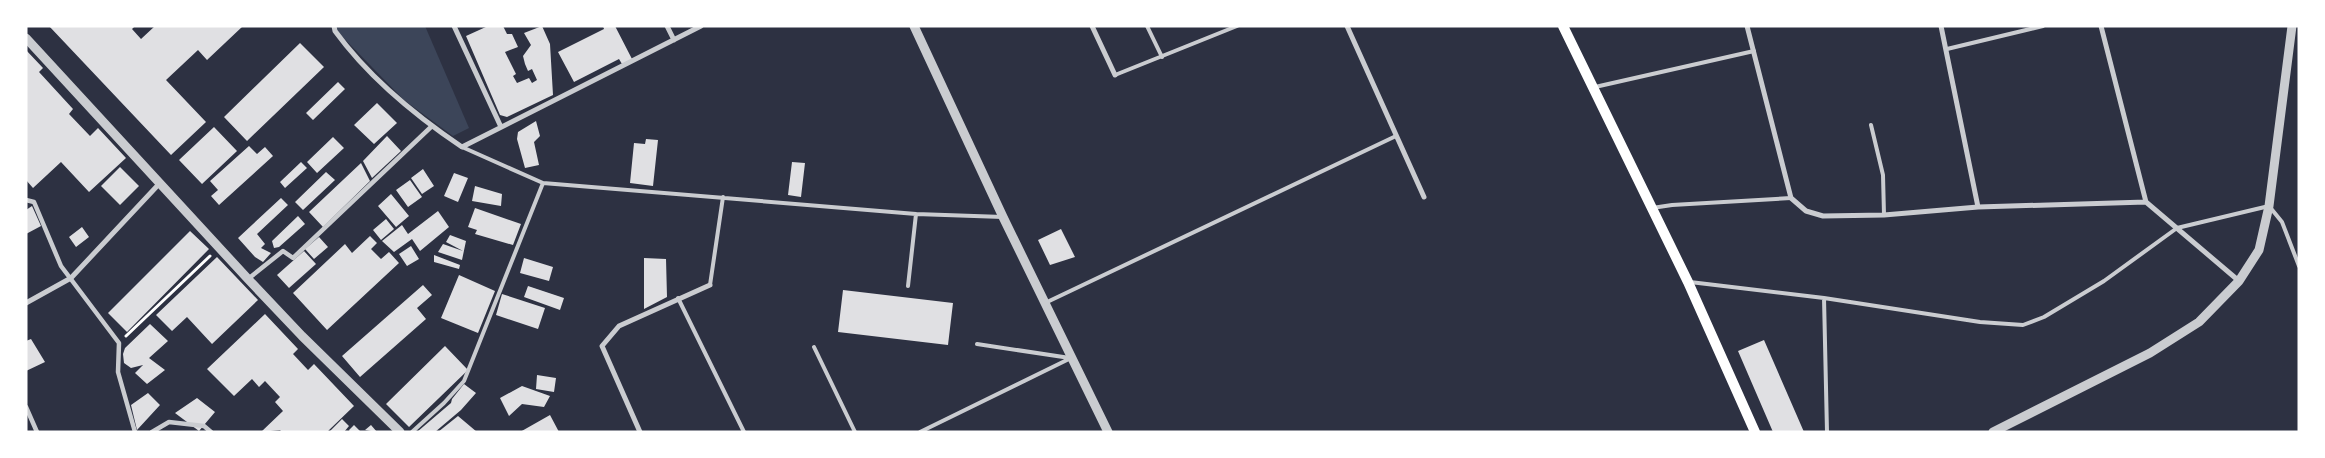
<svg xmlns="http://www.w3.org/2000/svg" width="2325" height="458" viewBox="0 0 2325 458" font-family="'Zilla Slab',serif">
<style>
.green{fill:#3c4559}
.building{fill:#e0e0e3}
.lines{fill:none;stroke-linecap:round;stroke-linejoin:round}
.path{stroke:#fff;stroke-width:3}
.service{stroke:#caccd0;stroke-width:4}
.pedestrian{stroke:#caccd0;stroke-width:4.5}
.minor{stroke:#caccd0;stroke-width:5}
.tertiary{stroke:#caccd0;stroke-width:9}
.secondary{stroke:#fff;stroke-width:10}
</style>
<rect width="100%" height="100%" fill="#2d3142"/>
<path class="green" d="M 337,26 L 425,26 L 469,128 L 453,136 L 404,100 L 335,29 Z"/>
<path class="building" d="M 49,26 L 135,26 L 132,29 L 141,39 L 155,26 L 243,26 L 207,60 L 198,50 L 166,80 L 206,122 L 171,155 Z
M 488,26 L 503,26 L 507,34 L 512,34 L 518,47 L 505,52 L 516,74 L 513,76 L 517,83 L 529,78 L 532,83 L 537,80 L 532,69 L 528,71 L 525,64 L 523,56 L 531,45 L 524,33 L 542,26 L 550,44 L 553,95 L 507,117 L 500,115 L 466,36 Z
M 603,26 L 615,26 L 632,59 L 622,64 L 619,59 L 574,82 L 558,52 L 604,29 Z
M 300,43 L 324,67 L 247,141 L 224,117 Z
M 26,50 L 43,68 L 39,72 L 73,109 L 69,114 L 90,136 L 98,128 L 126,158 L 89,192 L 61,162 L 33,188 L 26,180 Z
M 338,82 L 345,89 L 313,120 L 306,113 Z
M 377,103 L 397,123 L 374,144 L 354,125 Z
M 536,121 L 540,136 L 534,142 L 539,165 L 525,168 L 517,139 L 518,132 Z
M 214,127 L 237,151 L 202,184 L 179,160 Z
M 387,136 L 401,151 L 372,178 L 363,161 Z
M 333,137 L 344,148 L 317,173 L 307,162 Z
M 646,139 L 658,140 L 653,186 L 630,183 L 634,143 L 645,144 Z
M 249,146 L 257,154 L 265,147 L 273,156 L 219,205 L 211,196 L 218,190 L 210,181 Z
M 301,162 L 307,168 L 285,188 L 280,182 Z
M 792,162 L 805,163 L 801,197 L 788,195 Z
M 361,163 L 370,181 L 323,227 L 309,212 Z
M 120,167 L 139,186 L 120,205 L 101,186 Z
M 423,169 L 434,186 L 422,194 L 411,178 Z
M 326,172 L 335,180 L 303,210 L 295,202 Z
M 454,173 L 468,178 L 458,202 L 444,196 Z
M 410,180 L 422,197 L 408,207 L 396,190 Z
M 475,186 L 502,194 L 501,206 L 472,201 Z
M 391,194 L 409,216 L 396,227 L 378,206 Z
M 281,198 L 288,205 L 257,234 L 265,244 L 261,248 L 271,253 L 263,262 L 255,257 L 238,238 Z
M 32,206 L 41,226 L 26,234 L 26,210 Z
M 475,208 L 521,224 L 513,245 L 475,234 L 477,230 L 468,227 Z
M 438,211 L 449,227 L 420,251 L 412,239 L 394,252 L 382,241 L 402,225 L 408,234 Z
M 298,216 L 305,224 L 279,247 L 274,248 L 272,241 Z
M 386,219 L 394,229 L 381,240 L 373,230 Z
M 82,227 L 89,237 L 76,247 L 69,237 Z
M 1061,229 L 1075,257 L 1050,265 L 1038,240 Z
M 190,231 L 209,249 L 127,332 L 108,313 Z
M 450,235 L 466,241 L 462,260 L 438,252 L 443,244 L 463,251 L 446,242 Z
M 370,236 L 377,243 L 371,249 L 381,259 L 389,252 L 399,263 L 327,330 L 293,293 L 345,244 L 352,253 Z
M 319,237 L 328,247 L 314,259 L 305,249 Z
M 411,246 L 419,259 L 407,266 L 399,254 Z
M 304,251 L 316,264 L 289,288 L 277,275 Z
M 434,255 L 460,265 L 459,269 L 434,262 Z
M 217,257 L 258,300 L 212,344 L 187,317 L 172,331 L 156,315 Z
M 524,258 L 553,267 L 549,281 L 520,273 Z
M 644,258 L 666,259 L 667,297 L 644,309 Z
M 459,275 L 495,291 L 478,333 L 441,318 Z
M 423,285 L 432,295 L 417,308 L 426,319 L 360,377 L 342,356 Z
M 528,286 L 564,298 L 560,310 L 524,297 Z
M 843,290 L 953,303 L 948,345 L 838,332 Z
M 502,294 L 545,308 L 538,329 L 496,315 Z
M 265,314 L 298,349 L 293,354 L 308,370 L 314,364 L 354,406 L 327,432 L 282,432 L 280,430 L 261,432 L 283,411 L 275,402 L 280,397 L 265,381 L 259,387 L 252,379 L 234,396 L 207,369 Z
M 150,324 L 168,341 L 149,358 L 165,370 L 147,384 L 135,373 L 143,365 L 131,368 L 124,363 L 123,354 L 125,348 Z
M 31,339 L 45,362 L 26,371 L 26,341 Z
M 1764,340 L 1804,432 L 1773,432 L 1738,351 Z
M 445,346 L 468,370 L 409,427 L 386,404 Z
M 537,375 L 556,378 L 554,392 L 536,389 Z
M 464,384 L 476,393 L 461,410 L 435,432 L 417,432 L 451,403 L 452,399 Z
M 522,386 L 550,396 L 544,407 L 522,404 L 509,416 L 500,398 Z
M 148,393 L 160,405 L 137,430 L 131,405 Z
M 197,398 L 215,412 L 199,431 L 175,413 Z
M 550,415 L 559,432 L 520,432 Z
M 458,416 L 477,432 L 438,432 Z
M 342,419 L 349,426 L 344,432 L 329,432 Z
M 354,425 L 361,432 L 350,432 L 349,430 Z
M 371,425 L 377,432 L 365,430 Z"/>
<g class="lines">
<path class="path" d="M 126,336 L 210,256"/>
<path class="service" d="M 1147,26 L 1162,57
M 1947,49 L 2043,26
M 1115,75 L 1237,26
M 1595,87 L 1754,51
M 1871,125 L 1883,175 L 1884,215
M 462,147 L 543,183 L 916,214 L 1003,217
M 1652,208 L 1672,205 L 1791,198
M 1690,282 L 1824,298 L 1980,322 L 2023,325 L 2044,317 L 2104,281 L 2177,228 L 2269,206 L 2282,222 L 2299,266
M 710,285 L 723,197
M 908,286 L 916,214
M 678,298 L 744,432
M 1824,298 L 1827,432
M 1045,303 L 1396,136
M 977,344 L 1070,358
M 814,347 L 855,432
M 412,432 L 444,403 L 464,381 L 543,183
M 920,432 L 1071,358"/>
<path class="pedestrian" d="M 26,200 L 34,202 L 61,266 L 119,343 L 118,372 L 135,432
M 248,279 L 283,251 L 293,258 L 432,126
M 26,407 L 37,432
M 152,432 L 169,422 L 204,426 L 211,432"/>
<path class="minor" d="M 334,26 L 335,31 C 367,75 416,116 462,147 L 701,26
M 454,26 L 501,127
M 667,26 L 674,40
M 1092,26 L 1115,75
M 1347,26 L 1424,197
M 1747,26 L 1791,198 L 1806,211 L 1823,216 L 1884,215 L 1978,207 L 2146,202 L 2239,281
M 1941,26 L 1978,207
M 2101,26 L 2146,202
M 26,303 L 71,278 L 159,184
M 640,432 L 602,346 L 619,326 L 710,285"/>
<path class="tertiary" d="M 914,26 L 1003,217 L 1108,432
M 26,38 L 248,279 L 302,336 L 400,432
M 1993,432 L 2150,353 L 2199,322 L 2239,281 L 2259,250 L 2269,206 L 2292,26"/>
<path class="secondary" d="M 1563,26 L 1688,282 L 1755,432"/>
</g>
<rect width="2325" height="458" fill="none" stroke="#ffffff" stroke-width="55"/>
</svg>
